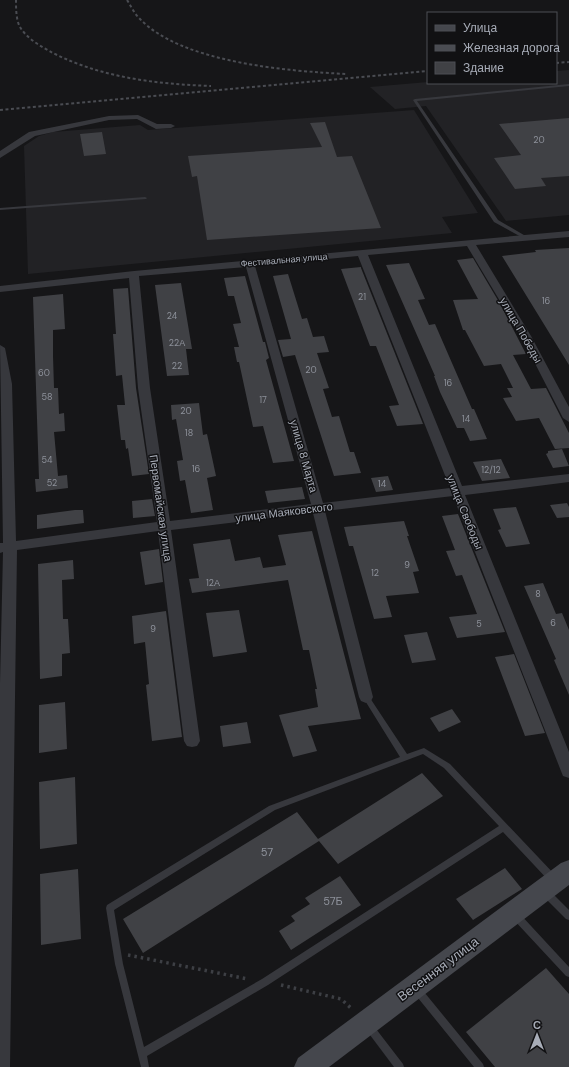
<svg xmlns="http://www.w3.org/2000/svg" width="569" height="1067" viewBox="0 0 569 1067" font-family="'DM Sans',sans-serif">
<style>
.built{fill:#222225}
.building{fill:#404145}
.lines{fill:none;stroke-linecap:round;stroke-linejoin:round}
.path{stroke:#3d3f44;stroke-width:3.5;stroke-dasharray:2.5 4;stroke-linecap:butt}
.lane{fill:#37383d;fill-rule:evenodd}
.street{fill:#37383d;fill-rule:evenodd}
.secondary{fill:#45474d;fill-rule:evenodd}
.rail{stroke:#4a4c52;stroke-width:2;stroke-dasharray:3 2.5;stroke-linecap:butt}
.labels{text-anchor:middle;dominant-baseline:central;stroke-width:3;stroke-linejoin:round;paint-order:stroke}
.number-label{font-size:9px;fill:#8e929b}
.far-street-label{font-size:9px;fill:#a8adb8;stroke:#111113}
.street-label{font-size:11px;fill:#a8adb8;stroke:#111113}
.near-number-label{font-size:11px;fill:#8e929b}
.near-street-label{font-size:13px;fill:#a8adb8;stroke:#111113}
</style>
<rect width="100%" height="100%" fill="#161618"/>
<path class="built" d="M 569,70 L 569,215 L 506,221 L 426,106 L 395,109 L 370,87 L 428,82 L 556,83 L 556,71 Z
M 414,110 L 478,213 L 442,217 L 452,233 L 28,274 L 24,146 L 39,136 L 53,132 L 140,125 L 148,130 Z"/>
<path class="building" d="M 569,118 L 569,176 L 541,178 L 546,186 L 515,189 L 494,158 L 521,155 L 499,124 Z
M 325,122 L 337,157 L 352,156 L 381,228 L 207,240 L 197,176 L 192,177 L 188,156 L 322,147 L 310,123 Z
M 102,132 L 106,154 L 84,156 L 80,134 Z
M 569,248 L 569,365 L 502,256 L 536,252 L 535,250 Z
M 473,258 L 499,302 L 526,354 L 513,355 L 531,389 L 546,388 L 569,433 L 569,448 L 555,449 L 539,418 L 516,421 L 503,398 L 512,397 L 507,388 L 513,388 L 501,364 L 484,366 L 465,330 L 463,330 L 453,300 L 478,299 L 457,260 Z
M 409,263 L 425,299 L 418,300 L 429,325 L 435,324 L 472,409 L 474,409 L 487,439 L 470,441 L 464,428 L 457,428 L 440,392 L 434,376 L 435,376 L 386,265 Z
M 361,267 L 361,268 L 423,424 L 397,426 L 389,406 L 399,405 L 376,346 L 370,346 L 341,269 Z
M 288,274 L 302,319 L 307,318 L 313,337 L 324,336 L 329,352 L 317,353 L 329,388 L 323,389 L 332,417 L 339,416 L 350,452 L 354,452 L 361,473 L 334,476 L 295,355 L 283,357 L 278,340 L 291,339 L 273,276 Z
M 245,276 L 263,342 L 265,342 L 269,358 L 266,360 L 294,461 L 273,463 L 263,426 L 253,427 L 239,362 L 237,362 L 234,347 L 239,347 L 233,324 L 241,323 L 234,296 L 228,296 L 224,278 Z
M 181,283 L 192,349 L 186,349 L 189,375 L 167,376 L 155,285 Z
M 128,288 L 136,388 L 149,474 L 132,476 L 128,448 L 126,449 L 125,440 L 121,440 L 117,405 L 125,405 L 122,375 L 116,376 L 113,334 L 116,334 L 113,289 Z
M 63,294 L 65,329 L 53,330 L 53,356 L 54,388 L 58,388 L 59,414 L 64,413 L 65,431 L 54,432 L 58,476 L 67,475 L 68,488 L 36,492 L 35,479 L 39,479 L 33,297 Z
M 199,403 L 203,435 L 207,434 L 216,476 L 207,478 L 213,510 L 191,513 L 185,480 L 180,481 L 177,461 L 183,460 L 176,419 L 172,420 L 171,405 Z
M 562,449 L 569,466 L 553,468 L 546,454 L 548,453 L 548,451 Z
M 501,459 L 510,478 L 482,481 L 473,462 Z
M 388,476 L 393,490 L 376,492 L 371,478 Z
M 302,487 L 305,499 L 268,503 L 265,491 Z
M 152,499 L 155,516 L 133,518 L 132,501 Z
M 567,503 L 569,507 L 569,517 L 557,518 L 550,505 Z
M 516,507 L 530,544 L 506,547 L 498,530 L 501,529 L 493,509 Z
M 75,510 L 83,510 L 84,523 L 37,529 L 37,515 Z
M 458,514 L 505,632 L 457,638 L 449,617 L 477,614 L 462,575 L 456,576 L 446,551 L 455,550 L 442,516 Z
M 404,521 L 409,536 L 407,536 L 419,571 L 413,572 L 419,593 L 386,596 L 392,617 L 374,619 L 353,546 L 349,546 L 344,527 Z
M 312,531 L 361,719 L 308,726 L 317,751 L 293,757 L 279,715 L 318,707 L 315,689 L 317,689 L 309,650 L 303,650 L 288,580 L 192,593 L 189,579 L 199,578 L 193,544 L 230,539 L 235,561 L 260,557 L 263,568 L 286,565 L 278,535 Z
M 159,549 L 163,582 L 145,585 L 140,552 Z
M 73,560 L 74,579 L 62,580 L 63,619 L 68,619 L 70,653 L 62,654 L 62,676 L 40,679 L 38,564 Z
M 543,583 L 556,614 L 562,613 L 569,630 L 569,695 L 554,660 L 556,659 L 524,586 Z
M 239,610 L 247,652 L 213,657 L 206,613 Z
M 166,611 L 182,737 L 152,741 L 146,685 L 149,684 L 145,642 L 134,644 L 132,616 Z
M 427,632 L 436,660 L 412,663 L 404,635 Z
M 514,654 L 545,733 L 525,736 L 495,657 Z
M 65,702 L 67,749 L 39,753 L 39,705 Z
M 452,709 L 461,722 L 439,732 L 430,718 Z
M 247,722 L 251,743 L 223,747 L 220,726 Z
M 422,773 L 443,796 L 338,864 L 319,841 L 143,953 L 123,919 L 297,812 L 318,839 Z
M 75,777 L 77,844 L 40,849 L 39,782 Z
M 505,868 L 522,889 L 473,920 L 456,899 Z
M 78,869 L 81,939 L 41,945 L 40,874 Z
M 340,876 L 361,905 L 291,950 L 279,931 L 295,921 L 291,916 L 310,904 L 305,898 Z
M 546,968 L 569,994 L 569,1067 L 495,1067 L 466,1032 Z"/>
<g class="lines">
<path class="path" d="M 128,955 L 248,979
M 281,985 L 341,999 L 352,1009"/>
<path class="lane" d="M 569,84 L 569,86 L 417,101 L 498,220 L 529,238 L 525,239 L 494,222 L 413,100 L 415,99 Z
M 145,197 L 147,198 L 146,199 L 0,210 L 0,208 Z
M 366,694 L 368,695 L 407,754 L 424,748 L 450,764 L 556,876 L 557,879 L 556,882 L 553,883 L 550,882 L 503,832 L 268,985 L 147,1056 L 149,1067 L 141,1067 L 115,964 L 106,908 L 107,905 L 269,806 L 400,757 L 364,699 L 363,697 L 364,695 ZM 423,754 L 444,768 L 499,826 L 262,979 L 144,1047 L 123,964 L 114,910 L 275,810 Z
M 546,889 L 549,890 L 569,910 L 569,920 L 566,919 L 543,896 L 542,893 L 543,890 Z
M 516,912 L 519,913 L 569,967 L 569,977 L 566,976 L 513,919 L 512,916 L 513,913 Z
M 417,986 L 420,987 L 483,1064 L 484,1067 L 474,1067 L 414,993 L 413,990 L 414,987 Z
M 370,1024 L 373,1025 L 403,1064 L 404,1067 L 394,1067 L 367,1031 L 366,1028 L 367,1025 Z"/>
<path class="street" d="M 138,115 L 157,124 L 171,124 L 175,126 L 171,128 L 156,129 L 137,119 L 109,120 L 35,136 L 0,158 L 0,151 L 29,132 L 109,116 Z
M 569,231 L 569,237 L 476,245 L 531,336 L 569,407 L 569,422 L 563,418 L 521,336 L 467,246 L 368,255 L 462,486 L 569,474 L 569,482 L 465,495 L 569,752 L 569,778 L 563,776 L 561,771 L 453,496 L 325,511 L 373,697 L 371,701 L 366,703 L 361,701 L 359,697 L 313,513 L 171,530 L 200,741 L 197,746 L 192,747 L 187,746 L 184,741 L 158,531 L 17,550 L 10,1067 L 0,1067 L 0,683 L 3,552 L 0,553 L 0,543 L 3,543 L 0,345 L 5,348 L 12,384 L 16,541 L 157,522 L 138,388 L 129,278 L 0,292 L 0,286 L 134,271 ZM 358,256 L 450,488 L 323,503 L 255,266 ZM 246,267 L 311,504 L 170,521 L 150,388 L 139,276 Z"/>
<path class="secondary" d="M 569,860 L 569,885 L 329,1067 L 294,1067 L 298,1058 L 561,863 Z"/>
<path class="rail" d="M 16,0 C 16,8 16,20 20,27 C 27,39 42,47 53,53 C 103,78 156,84 211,86
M 127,0 C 131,6 134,13 139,18 C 181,63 288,71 346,74
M 556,63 L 569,62
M 0,110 L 428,71"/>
</g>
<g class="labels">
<g class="number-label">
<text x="539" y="140">20</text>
<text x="362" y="297">21</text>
<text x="546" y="301">16</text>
<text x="172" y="316">24</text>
<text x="177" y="343">22А</text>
<text x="177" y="366">22</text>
<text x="311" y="370">20</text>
<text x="44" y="373">60</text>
<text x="448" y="383">16</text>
<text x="47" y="397">58</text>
<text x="263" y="400">17</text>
<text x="186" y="411">20</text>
<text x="466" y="419">14</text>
<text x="189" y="433">18</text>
<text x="47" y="460">54</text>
<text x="196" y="469">16</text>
<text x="491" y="470">12/12</text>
<text x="52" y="483">52</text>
<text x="382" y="484">14</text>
<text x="407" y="565">9</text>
<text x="375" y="573">12</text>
<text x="213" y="583">12А</text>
<text x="538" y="594">8</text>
<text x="553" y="623">6</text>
<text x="479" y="624">5</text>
<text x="153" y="629">9</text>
</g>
<g class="far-street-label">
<text transform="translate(284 260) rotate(-5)">Фестивальная улица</text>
</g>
<g class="street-label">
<text transform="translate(521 330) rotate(60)">улица Победы</text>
<text transform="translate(304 456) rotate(74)">улица 8 Марта</text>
<text transform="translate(161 508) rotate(82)">Первомайская улица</text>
<text transform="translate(284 512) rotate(-7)">улица Маяковского</text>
<text transform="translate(465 512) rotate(68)">улица Свободы</text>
</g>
<g class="near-number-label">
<text x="267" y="852">57</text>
<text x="333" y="901">57Б</text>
</g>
<g class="near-street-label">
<text transform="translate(438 969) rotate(-37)">Весенняя улица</text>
</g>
</g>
<rect x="427" y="12" width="130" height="72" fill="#111113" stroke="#4d4f55"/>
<rect x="435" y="25" width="20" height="6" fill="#45474d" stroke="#4d4f55"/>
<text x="463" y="32" font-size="12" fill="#a8adb8">Улица</text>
<rect x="435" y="45" width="20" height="6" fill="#4a4c52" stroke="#4d4f55"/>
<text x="463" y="52" font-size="12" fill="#a8adb8">Железная дорога</text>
<rect x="435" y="62" width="20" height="12" fill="#404145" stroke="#4d4f55"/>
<text x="463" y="72" font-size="12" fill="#a8adb8">Здание</text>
<g transform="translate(537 1035)" stroke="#111113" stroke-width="3" paint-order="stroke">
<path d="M0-3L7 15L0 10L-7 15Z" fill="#a8adb8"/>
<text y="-6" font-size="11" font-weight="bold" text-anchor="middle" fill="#a8adb8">С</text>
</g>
</svg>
